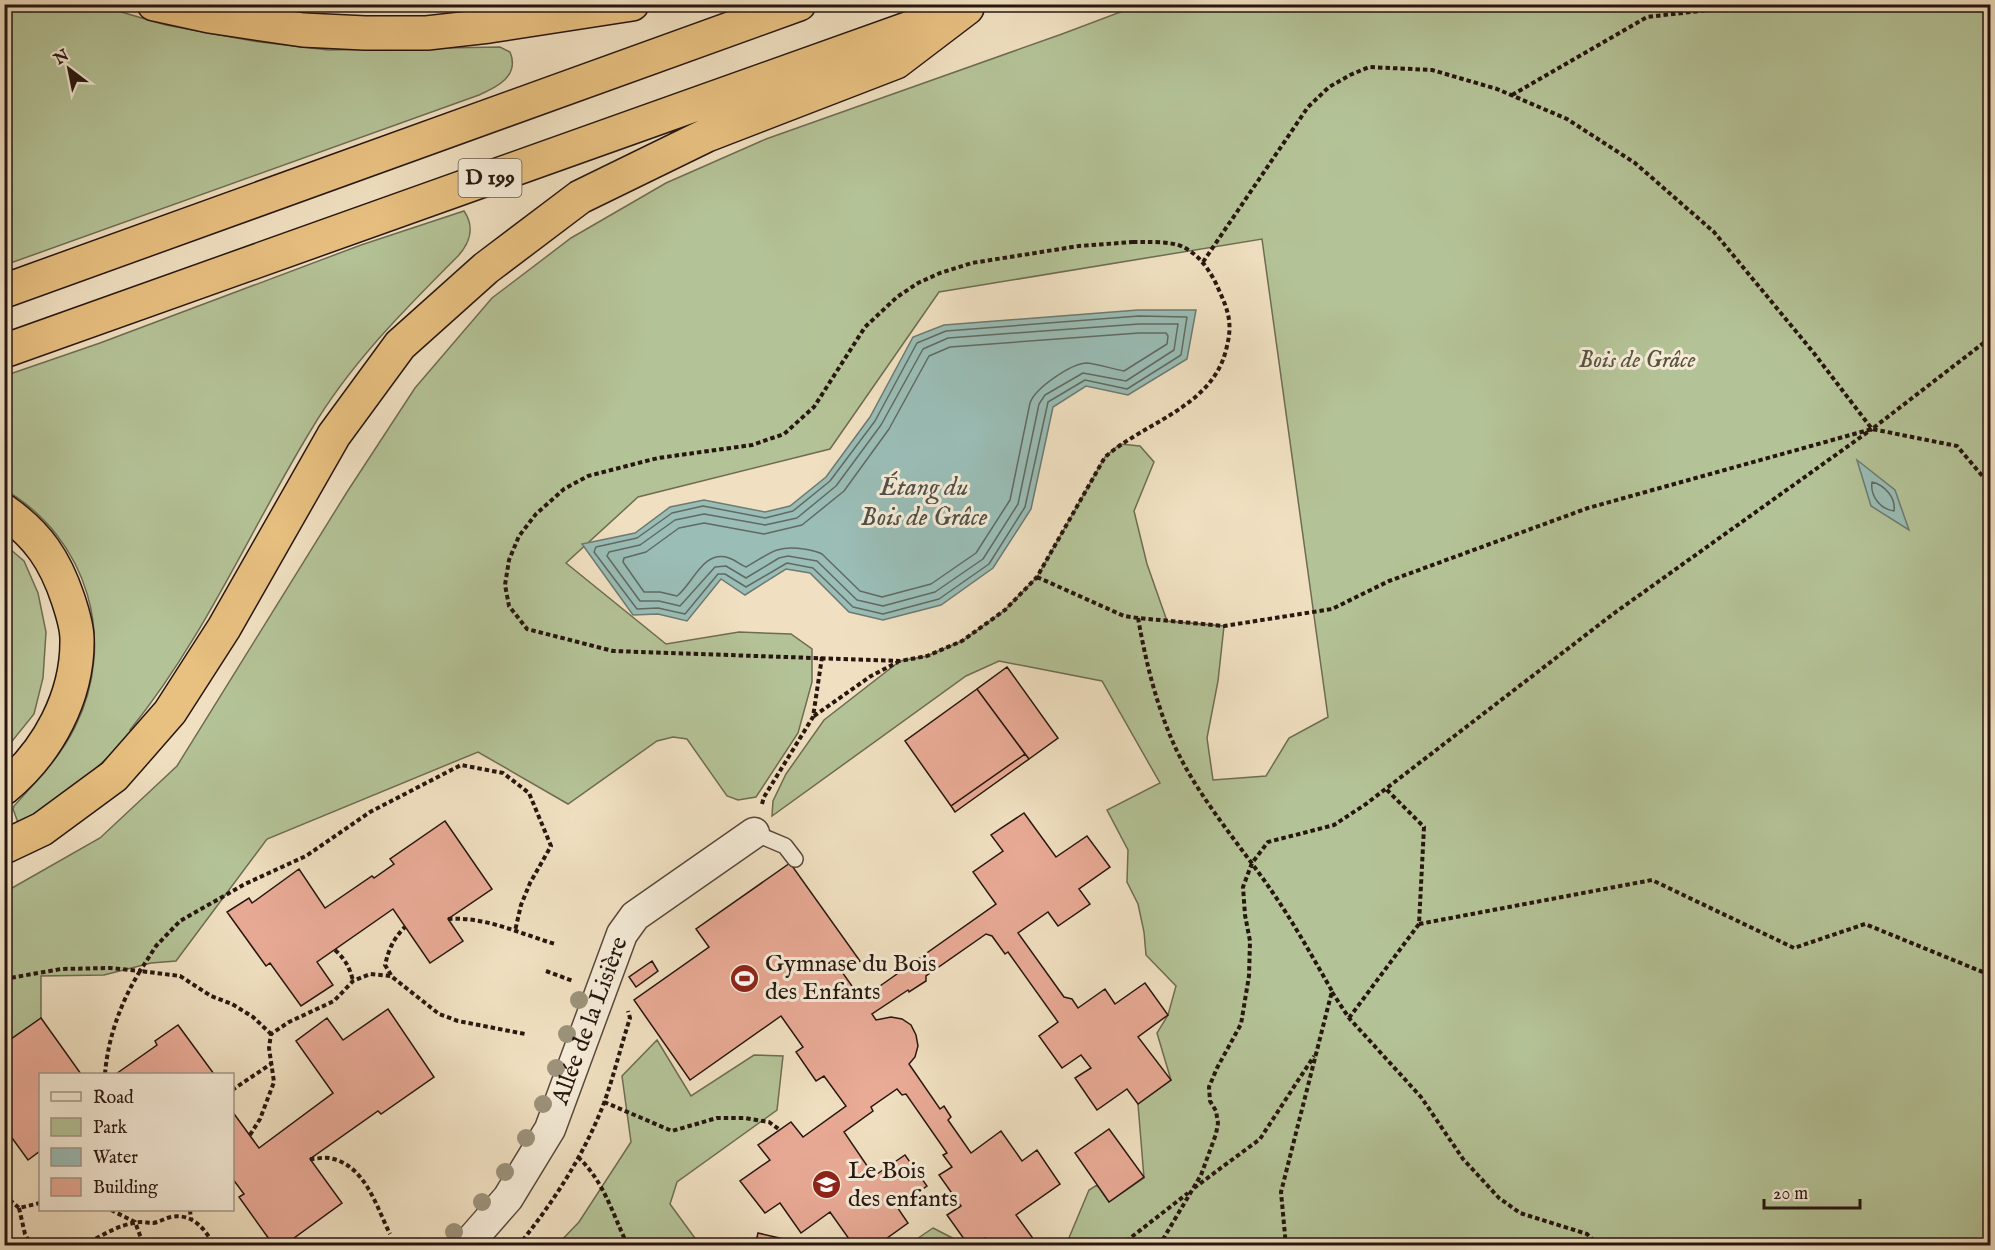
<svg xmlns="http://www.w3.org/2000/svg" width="1995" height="1250" viewBox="0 0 1995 1250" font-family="'IM FELL English',serif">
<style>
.green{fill:#b4c397;stroke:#6e6c53;stroke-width:1.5}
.water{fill:#9abdb6;stroke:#6c7a73;stroke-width:1.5}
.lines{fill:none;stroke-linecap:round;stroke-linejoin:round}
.shore{stroke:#606a62;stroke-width:1.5}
.building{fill:#e9aa96;stroke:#27160f;stroke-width:1.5}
.lane-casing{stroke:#59483c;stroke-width:18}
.street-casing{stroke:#59483c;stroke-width:33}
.highway-casing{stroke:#27160f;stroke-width:36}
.path{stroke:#27160f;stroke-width:4;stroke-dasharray:4.5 3;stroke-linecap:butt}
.lane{stroke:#f5ebd7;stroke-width:15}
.street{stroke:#f5ebd7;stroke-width:30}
.highway{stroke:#e8c080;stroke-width:33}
.tree{fill:#9c927a}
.labels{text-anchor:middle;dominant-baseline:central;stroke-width:6;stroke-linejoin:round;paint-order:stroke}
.shield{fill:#f5ebd7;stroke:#65564b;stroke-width:1.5}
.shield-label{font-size:22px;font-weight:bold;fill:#27160f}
.park-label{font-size:24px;font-style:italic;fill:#58533f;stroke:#f5ebd7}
.poi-label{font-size:24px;fill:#27160f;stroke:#f5ebd7;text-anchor:start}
.street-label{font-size:24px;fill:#27160f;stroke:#f5ebd7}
.water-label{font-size:26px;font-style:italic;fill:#4f5049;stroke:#f5ebd7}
</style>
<rect width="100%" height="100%" fill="#f0e0c1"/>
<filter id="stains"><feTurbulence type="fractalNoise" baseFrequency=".00333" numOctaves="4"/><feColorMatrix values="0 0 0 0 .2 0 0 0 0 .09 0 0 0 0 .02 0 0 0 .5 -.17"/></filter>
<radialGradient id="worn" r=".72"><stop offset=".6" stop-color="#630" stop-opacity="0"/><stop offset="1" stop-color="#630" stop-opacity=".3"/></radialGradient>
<path class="green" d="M 5,5 L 97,5 L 166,25 L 253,41 L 328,50 L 500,47 L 510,52 C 520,76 497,87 479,95 L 5,265 Z
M 292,5 L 466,5 C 408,11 349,13 292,5 Z
M 1139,5 L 1990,5 L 1990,1245 L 1066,1245 L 1089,1190 L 1097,1185 L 1109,1202 L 1144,1178 L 1138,1104 L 1171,1080 L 1157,1033 L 1168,1015 L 1176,986 L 1146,955 L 1144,932 L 1138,904 L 1127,882 L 1128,850 L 1107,810 L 1160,783 L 1102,681 L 999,661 L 966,676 L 772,816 L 773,801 L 786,774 L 824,720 L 900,661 L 927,656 L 962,641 L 1005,610 L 1037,577 L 1105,457 L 1120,444 L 1140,446 L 1154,462 L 1134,511 L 1147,564 L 1167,621 L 1224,626 L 1218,681 L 1207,738 L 1213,780 L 1266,776 L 1289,738 L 1328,717 L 1262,239 L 939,292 L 830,449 L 638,497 L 566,563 L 666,644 L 739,632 L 791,634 L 812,649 L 812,682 L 798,733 L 756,797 L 738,800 L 727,796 L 687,739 L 673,737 L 657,741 L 568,804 L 478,752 L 267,839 L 176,961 L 151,963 L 104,975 L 41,976 L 41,1018 L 5,1044 L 5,892 L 100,838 L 177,766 L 347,492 L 415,388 L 492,298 L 571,238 L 666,183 L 766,139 L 1062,34 Z
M 464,211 C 475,227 470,243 458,256 C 404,310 350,364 311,430 C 250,530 204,639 130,730 L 133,732 C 100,766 64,801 19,822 L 17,820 L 13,809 L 14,806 C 36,781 60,758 75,727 C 118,641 88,538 5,490 L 4,376 L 100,343 L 361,245 Z
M 4,544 L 24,561 L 38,593 L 46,632 L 43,678 L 34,714 L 5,750 Z
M 657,1040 L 691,1096 L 754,1055 L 783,1056 L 777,1110 L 677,1182 L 670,1204 L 700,1245 L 557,1245 L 579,1222 L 631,1142 L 622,1076 Z
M 933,1228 L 966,1245 L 908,1245 Z"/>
<path class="water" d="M 1138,310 L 1196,310 L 1187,359 L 1128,395 L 1086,386 L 1053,407 L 1031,509 L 993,568 L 941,605 L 883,620 L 849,612 L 810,573 L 786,569 L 745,595 L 721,579 L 687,621 L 658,614 L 633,615 L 582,544 L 635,533 L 670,507 L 704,500 L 765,512 L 790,506 L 826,477 L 870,417 L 913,337 L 944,325 Z
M 1857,460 L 1895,490 L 1909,530 L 1871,506 Z"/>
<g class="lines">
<path class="shore" d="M 1139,316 L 1187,317 L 1181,355 L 1127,389 L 1085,380 L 1048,402 L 1025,507 L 989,564 L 939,599 L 883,614 L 853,607 L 813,568 L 787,563 L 746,587 L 725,574 L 718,574 L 685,614 L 658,608 L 637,609 L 594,552 L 596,547 L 637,538 L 672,513 L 703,506 L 765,518 L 793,511 L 830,481 L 875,421 L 917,343 L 946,331 Z
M 1139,324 L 1178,324 L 1174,350 L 1126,381 L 1083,373 L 1045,395 L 1039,404 L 1018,504 L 983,559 L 935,592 L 883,606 L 857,600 L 817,561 L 788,556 L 779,558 L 746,578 L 726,566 L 715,567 L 680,606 L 659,601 L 640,601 L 607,556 L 609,552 L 640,545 L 675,520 L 704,514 L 765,525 L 797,518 L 836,486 L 881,425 L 923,349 L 948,338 Z
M 1139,333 L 1166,333 L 1168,336 L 1167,344 L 1124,371 C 1112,369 1099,364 1087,363 C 1072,363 1035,388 1030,403 L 1010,500 L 976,553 L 931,584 L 882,597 L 860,591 L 822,554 C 816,551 810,550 804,549 C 774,545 770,554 746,567 C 741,565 735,560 729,558 C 703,549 693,584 677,596 L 660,592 L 644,592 L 623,562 L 624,558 L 646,552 L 679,528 L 704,523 L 764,534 L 802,525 L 844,491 L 889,429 L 929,356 L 950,347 Z
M 1872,482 C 1885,485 1896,498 1894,511 C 1880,509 1870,496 1872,482 Z"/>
</g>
<path class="building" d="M 1007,667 L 1058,738 L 1029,759 L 977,689 Z
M 977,689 L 1025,754 L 951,806 L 905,741 Z
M 1025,754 L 1029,759 L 955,812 L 951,806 Z
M 1024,813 L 1056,857 L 1087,836 L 1110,867 L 1079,889 L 1090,904 L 1058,926 L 1048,912 L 1018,933 L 1064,997 L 1072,999 L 1078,1008 L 1105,989 L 1115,1004 L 1145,983 L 1168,1015 L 1138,1037 L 1171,1080 L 1138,1104 L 1127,1089 L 1097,1110 L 1075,1078 L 1091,1068 L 1081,1055 L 1062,1068 L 1039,1036 L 1058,1022 L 1008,952 L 1005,954 L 992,936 L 986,934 L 926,976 L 926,981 L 909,992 L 908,990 L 872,1014 L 876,1020 L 891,1017 L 902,1019 L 911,1025 L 916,1035 L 918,1046 L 915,1057 L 909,1064 L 940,1109 L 944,1106 L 951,1117 L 948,1120 L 971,1153 L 1001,1131 L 1022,1161 L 1037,1150 L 1060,1184 L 1016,1215 L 1037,1244 L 990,1246 L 985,1238 L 973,1246 L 969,1246 L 947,1215 L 961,1206 L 939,1175 L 952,1167 L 943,1155 L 947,1153 L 906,1094 L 902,1095 L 897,1089 L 871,1107 L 873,1111 L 844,1132 L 874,1176 L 905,1155 L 927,1186 L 897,1207 L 908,1223 L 876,1246 L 854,1246 L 830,1212 L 801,1233 L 780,1203 L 765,1213 L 740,1181 L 770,1160 L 758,1145 L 791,1122 L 803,1137 L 846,1106 L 824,1076 L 816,1081 L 796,1052 L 803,1047 L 781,1016 L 690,1080 L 634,1000 L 709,947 L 696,929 L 790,863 L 860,961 L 842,972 L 859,996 L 868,990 L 870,993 L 996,904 L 973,872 L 1003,851 L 991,835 Z
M 445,821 L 492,889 L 448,919 L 463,941 L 430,963 L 393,909 L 317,962 L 333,985 L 301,1006 L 270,963 L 266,966 L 227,912 L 249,898 L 252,903 L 299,869 L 325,908 L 372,876 L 374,878 L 394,864 L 390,859 Z
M 652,961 L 658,971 L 636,987 L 629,977 Z
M 388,1009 L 434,1077 L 381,1114 L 378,1111 L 310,1159 L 342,1203 L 283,1246 L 274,1246 L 239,1197 L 244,1194 L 232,1178 L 232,1111 L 259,1148 L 333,1093 L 296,1041 L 327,1018 L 343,1040 Z
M 41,1018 L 81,1074 L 40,1074 L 40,1151 L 28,1160 L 4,1127 L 4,1044 Z
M 178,1025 L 214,1074 L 116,1074 L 157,1045 L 155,1041 Z
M 1109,1129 L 1144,1177 L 1109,1202 L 1075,1153 Z
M 758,1233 L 806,1244 L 805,1246 L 755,1246 Z"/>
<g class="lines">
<defs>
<path id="lane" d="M 754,833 L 785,846 L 795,859"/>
<g id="street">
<path id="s1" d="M 466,1246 L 508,1198 L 550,1129 L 622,934 L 635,916 L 754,833"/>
</g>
<path id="highway" d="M 154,4 L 209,16 L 303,30 L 365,33 L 427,33 L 489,26 L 632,4
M 4,291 L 799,4
M 4,351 L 938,18
M 4,511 C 38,535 55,560 68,599 C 72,611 77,626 77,639 C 78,696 48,752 4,788
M 4,847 L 42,829 L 114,776 L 170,712 L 224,628 L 334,435 L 400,345 L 486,268 L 580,197 L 707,135 L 896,62 L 967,8"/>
</defs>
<use href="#lane" class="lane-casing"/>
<use href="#street" class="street-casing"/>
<use href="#highway" class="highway-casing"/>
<path class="path" d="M 1512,95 L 1647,17 L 1761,4
M 1133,242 C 1146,242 1172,241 1183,247 C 1200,255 1211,272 1218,288 C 1229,312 1233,324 1226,350 C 1212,407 1145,422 1105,457 L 1037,577 L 1005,610 L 962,641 L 927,656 L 900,661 L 613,651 L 527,629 L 509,606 L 505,585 L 509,560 L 519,536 L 536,514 L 564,489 L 588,476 L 658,458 L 752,445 L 784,434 L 814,407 L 865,327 L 897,297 L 918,283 L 940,273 L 972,263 L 1079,246 Z
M 1203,262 L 1308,107 L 1329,87 L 1350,75 L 1369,67 L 1432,70 L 1497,89 L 1567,119 L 1635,163 L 1714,232 L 1813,352 L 1872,429 L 1957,446 L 1990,485
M 1037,577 L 1124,616 L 1138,618 L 1224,626 L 1332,609 L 1389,581 L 1588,508 L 1872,429 L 1990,338
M 1138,618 C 1146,663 1157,708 1176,749 C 1201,801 1241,846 1273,893 C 1295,925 1313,958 1332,991 L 1281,1192 L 1286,1246
M 814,716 L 871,676 L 898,662
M 762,804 L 764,797 L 813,717 L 822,657
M 448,919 C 484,916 521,934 555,944
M 1419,924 L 1652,880 L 1794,948 L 1865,924 L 1990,975
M 335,950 C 345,959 350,968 353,981
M 546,971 L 573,981
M 391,975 L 385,965 C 389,949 393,939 405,927
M 4,979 L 61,969 L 110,968 L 140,971 L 156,946 L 180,921 L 245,884 L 306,856 L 370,812 L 461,765 L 503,773 L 529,793 L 551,846 L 530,883 L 521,905 L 515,931
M 1332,992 L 1349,1018 L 1421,1097 L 1463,1159 L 1499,1198 L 1520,1213 L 1587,1234 L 1599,1246
M 1349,1018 L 1419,924 L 1424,827 L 1386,789
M 105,1074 C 108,1037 121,1002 140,971 L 180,976 L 211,996 L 232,1004 L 253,1017 L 271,1034
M 232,1090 L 271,1064
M 604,1102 L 672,1131 L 717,1118 L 745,1118 L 769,1122 L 780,1130
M 250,1135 L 260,1119 L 274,1082 L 269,1048 L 271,1034 L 289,1022 L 334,1001 L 353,981 L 370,974 L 391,976 L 439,1014 L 458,1021 L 525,1034
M 578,1157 C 605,1183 612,1213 628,1246
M 310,1159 C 316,1159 323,1157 329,1158 C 365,1164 376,1206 390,1234
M 1194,1188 L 1260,1139 L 1314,1056
M 4,1195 L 19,1208 L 40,1203
M 19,1208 L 25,1234 L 31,1246
M 111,1210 L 135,1222 L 144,1246
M 190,1210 L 191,1219
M 83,1246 C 99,1237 116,1226 134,1223 C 141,1221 147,1223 153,1223 C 160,1222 165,1218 171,1217 C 192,1213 205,1228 214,1246
M 518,1246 C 553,1203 584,1155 604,1103 C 614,1075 621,1046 630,1018 L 628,1011
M 1120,1246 L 1188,1193
M 1159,1246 L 1201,1175 L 1216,1134 L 1218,1123 L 1216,1111 L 1210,1101 L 1209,1087 L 1217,1068 L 1241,1024 L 1249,976 L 1250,941 L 1245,915 L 1243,887 L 1252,863 L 1268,842 L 1334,825 L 1366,804 L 1613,614 L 1872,429"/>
<use href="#lane" class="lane"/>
<use href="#street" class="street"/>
<use href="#highway" class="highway"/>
</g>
<g class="tree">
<circle cx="579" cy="1000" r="9"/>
<circle cx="567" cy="1034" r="9"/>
<circle cx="556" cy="1068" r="9"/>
<circle cx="543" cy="1104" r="9"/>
<circle cx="526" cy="1138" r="9"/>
<circle cx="505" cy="1172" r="9"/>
<circle cx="482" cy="1202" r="9"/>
<circle cx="454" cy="1232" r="9"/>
</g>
<defs>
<symbol id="stadium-disc" viewBox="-11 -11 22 22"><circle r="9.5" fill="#8f2418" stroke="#f5ebd7"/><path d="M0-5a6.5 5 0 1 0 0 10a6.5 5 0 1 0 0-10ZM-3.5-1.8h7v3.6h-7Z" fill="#fff"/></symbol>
<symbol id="school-disc" viewBox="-11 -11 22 22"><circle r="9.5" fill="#8f2418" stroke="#f5ebd7"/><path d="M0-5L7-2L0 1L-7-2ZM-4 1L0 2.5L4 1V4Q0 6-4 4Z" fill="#fff"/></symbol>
</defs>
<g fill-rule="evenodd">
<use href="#stadium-disc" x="728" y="962" width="33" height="33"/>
<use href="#school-disc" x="810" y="1168" width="33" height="33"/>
</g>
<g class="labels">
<rect class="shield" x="458.5" y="159" width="63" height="38" rx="4.5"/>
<g class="shield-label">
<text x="490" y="178">D 199</text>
</g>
<g class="park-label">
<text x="1637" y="360">Bois de Grâce</text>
</g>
<g class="poi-label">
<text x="765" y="964">Gymnase du Bois<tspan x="765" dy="28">des Enfants</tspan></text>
<text x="848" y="1171">Le Bois<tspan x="848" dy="28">des enfants</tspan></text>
</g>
<g class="street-label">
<text stroke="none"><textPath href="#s1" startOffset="260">Allée de la Lisière</textPath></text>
</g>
<g class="water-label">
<text x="924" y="487">Étang du<tspan x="924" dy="30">Bois de Grâce</tspan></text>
</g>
</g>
<rect width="1995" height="1250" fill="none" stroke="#f0e0c1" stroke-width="24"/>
<rect x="6" y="6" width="1983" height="1238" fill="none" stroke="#27160f" stroke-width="3"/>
<rect x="12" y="12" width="1971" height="1226" fill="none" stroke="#27160f" stroke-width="1.5"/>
<rect x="39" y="1073" width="195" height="138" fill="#f5ebd7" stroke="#a39687" stroke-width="1.5"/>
<rect x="51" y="1092" width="30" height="9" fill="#f5ebd7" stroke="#a39687" stroke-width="1.5"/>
<text x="93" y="1103" font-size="18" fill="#27160f">Road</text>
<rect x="51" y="1118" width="30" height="18" fill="#b4c397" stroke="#a39687" stroke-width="1.5"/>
<text x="93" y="1133" font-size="18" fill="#27160f">Park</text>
<rect x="51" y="1148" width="30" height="18" fill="#9abdb6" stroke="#a39687" stroke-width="1.5"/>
<text x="93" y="1163" font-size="18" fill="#27160f">Water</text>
<rect x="51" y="1178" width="30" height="18" fill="#e9aa96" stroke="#a39687" stroke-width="1.5"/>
<text x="93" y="1193" font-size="18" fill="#27160f">Building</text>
<g transform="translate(69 69) rotate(328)" stroke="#f5ebd7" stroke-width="4.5" paint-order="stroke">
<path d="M0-4.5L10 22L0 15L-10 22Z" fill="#27160f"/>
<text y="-9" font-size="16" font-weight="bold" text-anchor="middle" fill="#27160f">N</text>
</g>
<path d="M1764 1199v9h96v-9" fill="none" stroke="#27160f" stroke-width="3"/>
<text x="1773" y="1199" font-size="18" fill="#27160f" stroke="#f5ebd7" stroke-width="4.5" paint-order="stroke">20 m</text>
<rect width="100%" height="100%" filter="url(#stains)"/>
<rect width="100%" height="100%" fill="url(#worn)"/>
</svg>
